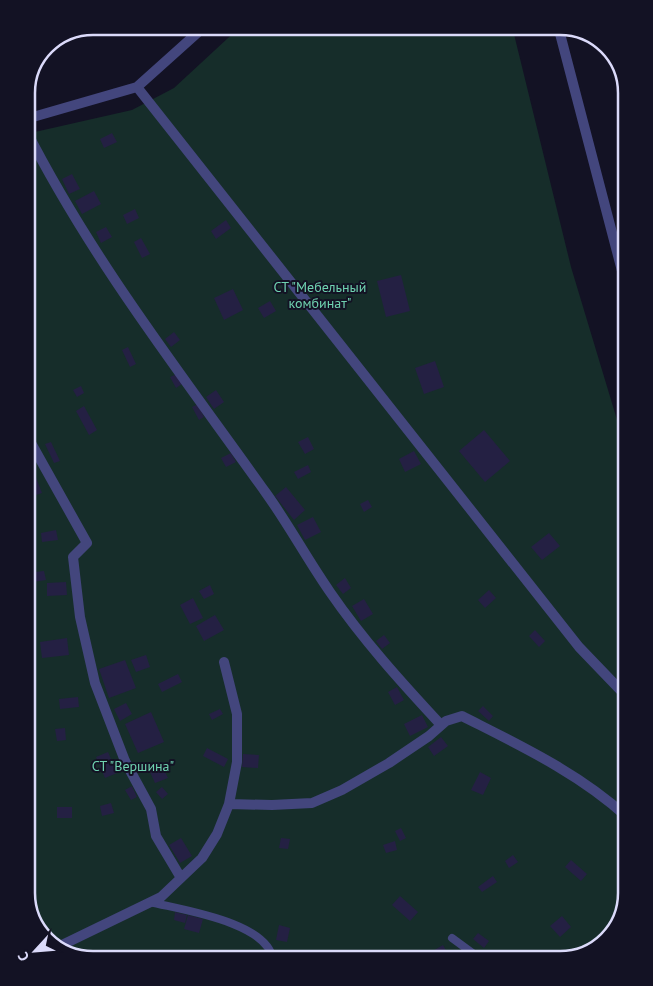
<svg xmlns="http://www.w3.org/2000/svg" width="653" height="986" viewBox="0 0 653 986" font-family="'PT Sans',sans-serif">
<style>
.green{fill:#162d2a}
.building{fill:#242043}
.lines{fill:none;stroke-linecap:round;stroke-linejoin:round}
.service{stroke:#43467d;stroke-width:8}
.minor{stroke:#43467d;stroke-width:10}
.labels{text-anchor:middle;dominant-baseline:central;stroke-width:4;stroke-linejoin:round;paint-order:stroke}
.park-label{font-size:14px;fill:#6fd2b0;stroke:#131224}
.rim{fill:none;stroke:#dbdafa;stroke-width:2.5}
</style>
<rect width="100%" height="100%" fill="#131224"/>
<path class="green" d="M 241,26 L 512,26 L 571,267 L 627,453 L 627,893 L 618,926 L 593,951 L 560,960 L 89,960 L 60,951 L 35,926 L 26,893 L 26,134 L 132,110 L 174,88 Z"/>
<path class="building" d="M 112,133 L 117,142 L 104,148 L 100,139 Z
M 72,174 L 80,189 L 69,194 L 62,179 Z
M 94,191 L 101,204 L 82,214 L 75,201 Z
M 135,209 L 139,218 L 127,224 L 123,215 Z
M 226,220 L 231,228 L 216,239 L 211,231 Z
M 106,227 L 112,237 L 101,243 L 96,232 Z
M 141,238 L 150,254 L 142,258 L 134,242 Z
M 401,275 L 410,311 L 386,317 L 377,281 Z
M 233,289 L 243,310 L 224,320 L 214,298 Z
M 270,301 L 276,311 L 264,318 L 258,308 Z
M 174,332 L 180,340 L 171,347 L 165,339 Z
M 128,347 L 136,364 L 130,367 L 122,350 Z
M 435,361 L 444,387 L 424,394 L 415,368 Z
M 177,374 L 182,384 L 176,388 L 170,377 Z
M 81,386 L 84,393 L 77,397 L 73,390 Z
M 216,390 L 224,402 L 214,409 L 206,397 Z
M 198,404 L 204,417 L 199,420 L 192,407 Z
M 84,406 L 97,430 L 89,435 L 76,411 Z
M 484,430 L 510,461 L 485,482 L 459,451 Z
M 308,437 L 314,449 L 305,454 L 298,442 Z
M 51,442 L 60,461 L 54,463 L 45,444 Z
M 414,451 L 421,464 L 405,472 L 399,459 Z
M 231,453 L 236,462 L 226,467 L 221,458 Z
M 308,465 L 311,472 L 298,479 L 294,472 Z
M 35,475 L 42,493 L 27,498 L 26,478 Z
M 286,487 L 305,510 L 294,520 L 275,496 Z
M 368,500 L 372,507 L 364,512 L 360,504 Z
M 313,517 L 321,532 L 305,540 L 297,525 Z
M 56,530 L 58,540 L 42,542 L 41,533 Z
M 549,533 L 560,546 L 542,560 L 531,547 Z
M 44,571 L 46,580 L 26,583 L 26,573 Z
M 345,578 L 351,588 L 343,594 L 336,585 Z
M 66,582 L 67,595 L 47,596 L 47,583 Z
M 210,585 L 214,594 L 204,599 L 199,591 Z
M 489,590 L 496,598 L 485,608 L 478,600 Z
M 193,598 L 203,618 L 190,624 L 180,605 Z
M 364,599 L 373,614 L 361,621 L 352,606 Z
M 215,615 L 224,630 L 204,641 L 196,626 Z
M 535,630 L 545,641 L 539,647 L 529,636 Z
M 384,635 L 390,643 L 382,649 L 376,641 Z
M 67,638 L 69,655 L 42,658 L 40,642 Z
M 146,655 L 150,667 L 136,672 L 131,660 Z
M 125,660 L 136,688 L 109,698 L 99,669 Z
M 178,674 L 182,682 L 162,692 L 158,684 Z
M 397,687 L 404,700 L 395,705 L 388,692 Z
M 78,697 L 79,707 L 60,709 L 59,699 Z
M 126,703 L 132,714 L 120,721 L 114,709 Z
M 483,706 L 493,716 L 489,721 L 478,711 Z
M 220,709 L 223,714 L 212,720 L 209,714 Z
M 151,712 L 164,742 L 138,753 L 125,724 Z
M 422,715 L 428,727 L 410,736 L 404,724 Z
M 65,728 L 66,740 L 57,741 L 55,729 Z
M 441,737 L 448,746 L 434,756 L 428,747 Z
M 207,748 L 228,759 L 224,767 L 203,756 Z
M 108,752 L 117,773 L 105,778 L 96,757 Z
M 243,754 L 259,755 L 258,768 L 242,767 Z
M 162,766 L 168,778 L 155,783 L 150,772 Z
M 480,772 L 491,778 L 483,795 L 471,790 Z
M 132,786 L 137,797 L 131,800 L 125,790 Z
M 162,787 L 168,794 L 162,799 L 156,792 Z
M 111,803 L 114,813 L 102,816 L 100,806 Z
M 57,807 L 72,807 L 72,818 L 57,818 Z
M 401,828 L 406,838 L 400,841 L 395,831 Z
M 181,838 L 192,856 L 180,863 L 169,845 Z
M 281,838 L 290,839 L 288,849 L 279,848 Z
M 395,841 L 397,850 L 386,853 L 383,845 Z
M 513,855 L 518,862 L 509,868 L 505,861 Z
M 571,860 L 587,874 L 581,881 L 565,867 Z
M 493,876 L 497,882 L 482,892 L 478,887 Z
M 400,896 L 418,912 L 410,921 L 392,905 Z
M 175,912 L 187,915 L 185,923 L 174,920 Z
M 188,915 L 203,919 L 199,933 L 184,929 Z
M 562,916 L 571,927 L 560,937 L 550,926 Z
M 279,925 L 290,928 L 287,942 L 276,940 Z
M 478,933 L 489,941 L 484,948 L 473,939 Z
M 443,945 L 448,954 L 437,960 L 426,960 L 424,956 Z"/>
<g class="lines">
<path class="service" d="M 150,902 C 182,910 268,922 273,960
M 452,938 L 482,960"/>
<path class="minor" d="M 558,26 L 627,290
M 137,87 L 579,647 L 627,697
M 26,119 L 137,87 L 205,26
M 26,130 C 92,260 182,375 266,493 C 289,525 307,559 330,592 C 363,640 402,683 441,725
M 26,434 L 87,543 L 73,557 L 80,617 L 95,683 L 125,761 L 151,809 L 156,836 L 181,878
M 229,804 L 272,805 L 312,803 L 342,790 L 389,763 L 429,736 L 446,721 L 462,716 C 519,745 579,773 627,817
M 56,947 L 62,945 L 161,897 L 202,858 L 217,834 L 229,804 L 237,762 L 237,714 L 224,662"/>
</g>
<g class="labels">
<g class="park-label">
<text x="320" y="287">СТ "Мебельный<tspan x="320" dy="16">комбинат"</tspan></text>
<text x="133" y="766">СТ "Вершина"</text>
</g>
</g>
<path d="M0 0H653V986H0ZM93 35H560A58 58 0 0 1 618 93V893A58 58 0 0 1 560 951H93A58 58 0 0 1 35 893V93A58 58 0 0 1 93 35Z" fill="#131224" fill-rule="evenodd"/>
<path class="rim" d="M93 35H560A58 58 0 0 1 618 93V893A58 58 0 0 1 560 951H93A58 58 0 0 1 35 893V93A58 58 0 0 1 93 35Z"/>
<g transform="translate(35 951) rotate(244)" stroke="#131224" stroke-width="4" paint-order="stroke">
<path d="M0-4L9 19L0 12L-9 19Z" fill="#dbdafa"/>
<text y="-8" font-size="14" font-weight="bold" text-anchor="middle" fill="#dbdafa">С</text>
</g>
</svg>
